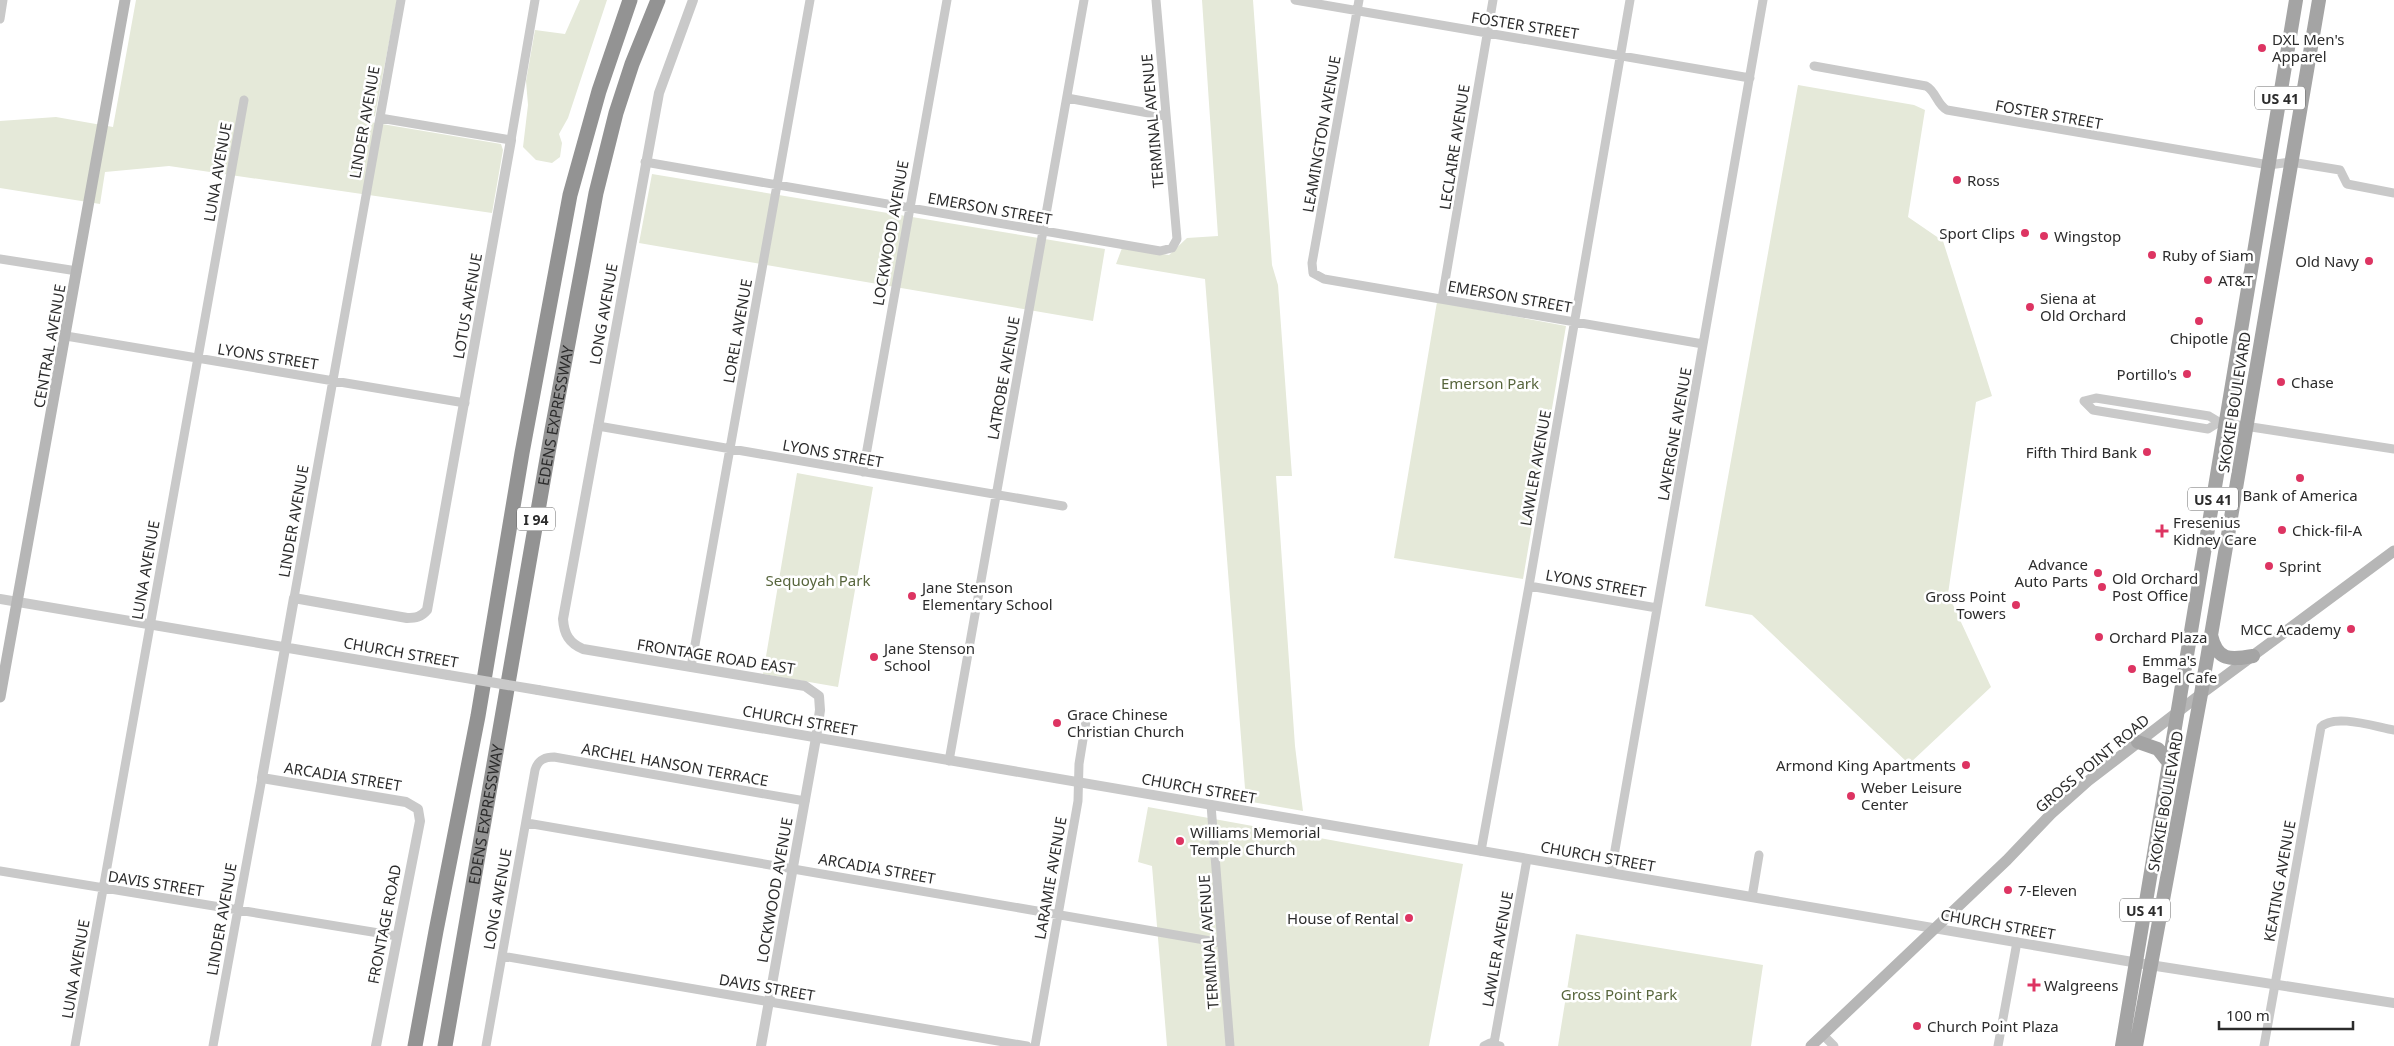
<svg xmlns="http://www.w3.org/2000/svg" width="2394" height="1046" viewBox="0 0 2394 1046" font-family="'Noto Sans',sans-serif">
<style>
.green{fill:#e5e9d9}
.lines{fill:none;stroke-linecap:round;stroke-linejoin:round}
.minor{stroke:#c9c9c9;stroke-width:9}
.tertiary{stroke:#c9c9c9;stroke-width:10}
.secondary{stroke:#b6b6b6;stroke-width:11}
.primary{stroke:#a4a4a4;stroke-width:14}
.motorway{stroke:#939393;stroke-width:15}
.tertiary-bridge{stroke:#c9c9c9;stroke-width:10}
.poi-dot{fill:#dd3462;stroke:#fff;stroke-width:2}
.labels{text-anchor:middle;dominant-baseline:central;stroke-width:5;stroke-linejoin:round;paint-order:stroke}
.shield{fill:#fff;stroke:#6b6b6b;stroke-width:1}
.shield-label{font-size:14px;font-weight:bold;fill:#2c2c2c}
.street-label{font-size:15px;fill:#2c2c2c;stroke:#fff}
.poi-label{font-size:15px;fill:#2c2c2c;stroke:#fff;text-anchor:start}
.park-label{font-size:15px;fill:#57653c;stroke:#fff}
</style>
<rect width="100%" height="100%" fill="#fff"/>
<path class="green" d="M 136,0 L 397,0 L 375,116 L 364,121 L 501,144 L 503,150 L 492,213 L 169,166 L 105,172 L 100,204 L 0,188 L 0,121 L 56,117 L 113,127 Z
M 580,0 L 607,0 L 568,118 L 559,134 L 562,143 L 560,157 L 552,163 L 536,160 L 523,147 L 528,105 L 526,81 L 535,30 L 565,34 Z
M 1202,0 L 1253,0 L 1272,265 L 1278,285 L 1292,476 L 1276,476 L 1295,746 L 1303,811 L 1246,801 L 1205,279 L 1116,264 L 1122,248 L 1169,255 L 1187,238 L 1218,236 Z
M 1798,85 L 1914,105 L 1925,110 L 1908,217 L 1943,241 L 1992,396 L 1976,402 L 1948,594 L 1991,687 L 1909,764 L 1752,615 L 1705,606 Z
M 652,174 L 1105,249 L 1093,321 L 639,243 Z
M 1437,302 L 1566,326 L 1523,579 L 1394,558 Z
M 797,473 L 873,487 L 838,687 L 763,674 Z
M 1148,807 L 1463,864 L 1429,1046 L 1167,1046 L 1152,866 L 1138,862 Z
M 1576,934 L 1763,965 L 1751,1046 L 1558,1046 Z"/>
<g class="lines">
<path class="minor" d="M 1295,0 L 1750,78
M 1359,0 L 1312,263 L 1313,273 L 1324,279 L 1703,344
M 0,19 L 3,0
M 1814,66 L 1926,86 C 1936,91 1937,105 1947,110 L 2269,165 L 2291,162 L 2340,170 L 2347,184 L 2394,193
M 1067,98 L 1165,116
M 380,118 L 511,140 L 535,0
M 645,162 L 1160,251 L 1172,248 L 1177,239 L 1156,0
M 0,259 L 77,271
M 1442,299 L 1493,0
M 66,336 L 465,403
M 2084,401 L 2096,398 L 2209,416 L 2219,422 L 2394,449
M 2084,401 L 2093,410 L 2208,429 L 2219,422
M 598,426 L 1063,506
M 863,472 L 947,0
M 1529,586 L 1657,608
M 294,598 L 401,0
M 691,667 L 810,0
M 949,761 L 1084,0
M 1211,805 L 1230,1046
M 527,823 L 1222,943
M 1481,851 L 1529,586 L 1630,0
M 0,871 L 397,936
M 1611,873 L 1763,0
M 1752,897 L 1759,855
M 502,956 L 1027,1046
M 1823,1035 L 1834,1046
M 1494,1043 L 1527,859
M 75,1046 L 244,100
M 213,1046 L 262,778
M 486,1046 L 535,770 C 538,760 544,757 554,757 L 805,801
M 1035,1046 L 1078,801 L 1079,764 L 1087,715
M 1484,1046 L 1490,1043 L 1500,1046
M 1998,1046 L 2017,942
M 2264,1046 L 2321,727 C 2334,713 2376,727 2394,730"/>
<path class="tertiary" d="M 693,0 L 659,93 L 563,619 C 564,634 569,643 583,649 L 805,686 L 819,696 L 820,710 L 816,738 L 761,1046
M 0,599 L 448,675
M 538,690 L 2150,965 L 2394,1003
M 376,1046 L 420,821 L 418,809 L 406,802 L 262,778 L 294,598 L 407,618 C 416,618 421,617 427,610 L 511,140"/>
<path class="secondary" d="M 0,697 L 125,0
M 1811,1046 L 2007,860 L 2051,814 L 2088,781 L 2201,694 L 2394,551"/>
<path class="primary" d="M 2211,635 C 2217,661 2230,660 2253,656
M 2138,742 L 2158,749 L 2170,764
M 2122,1046 L 2296,0
M 2136,1046 L 2201,694 L 2319,0"/>
<g class="motorway">
<path d="M 415,1046 L 436,931 L 478,716 L 522,453 L 570,195 L 599,91 L 630,0"/>
<path id="s1" d="M 445,1046 L 552,430 L 596,193 L 616,113 L 632,64 L 658,0"/>
</g>
<path class="tertiary-bridge" d="M 448,675 L 538,690"/>
</g>
<g class="poi-dot">
<circle cx="2262" cy="48" r="5"/>
<circle cx="1957" cy="180" r="5"/>
<circle cx="2025" cy="233" r="5"/>
<circle cx="2044" cy="236" r="5"/>
<circle cx="2152" cy="255" r="5"/>
<circle cx="2369" cy="261" r="5"/>
<circle cx="2208" cy="280" r="5"/>
<circle cx="2030" cy="307" r="5"/>
<circle cx="2199" cy="321" r="5"/>
<circle cx="2187" cy="374" r="5"/>
<circle cx="2281" cy="382" r="5"/>
<circle cx="2147" cy="452" r="5"/>
<circle cx="2300" cy="478" r="5"/>
<circle cx="2282" cy="530" r="5"/>
<path d="M2159.5 523.5h5v5h5v5h-5v5h-5v-5h-5v-5h5z"/>
<circle cx="2269" cy="566" r="5"/>
<circle cx="2098" cy="573" r="5"/>
<circle cx="2102" cy="587" r="5"/>
<circle cx="912" cy="596" r="5"/>
<circle cx="2016" cy="605" r="5"/>
<circle cx="2351" cy="629" r="5"/>
<circle cx="2099" cy="637" r="5"/>
<circle cx="874" cy="657" r="5"/>
<circle cx="2132" cy="669" r="5"/>
<circle cx="1057" cy="723" r="5"/>
<circle cx="1966" cy="765" r="5"/>
<circle cx="1851" cy="796" r="5"/>
<circle cx="1180" cy="841" r="5"/>
<circle cx="2008" cy="890" r="5"/>
<circle cx="1409" cy="918" r="5"/>
<path d="M2031.5 977.5h5v5h5v5h-5v5h-5v-5h-5v-5h5z"/>
<circle cx="1917" cy="1026" r="5"/>
</g>
<g class="labels">
<g class="shield">
<rect x="2255" y="86.5" width="50" height="23" rx="4"/>
<rect x="2188" y="487.5" width="50" height="23" rx="4"/>
<rect x="517" y="507.5" width="38" height="23" rx="4"/>
<rect x="2120" y="898.5" width="50" height="23" rx="4"/>
</g>
<g class="shield-label">
<text x="2280" y="98">US 41</text>
<text x="2213" y="499">US 41</text>
<text x="536" y="519">I 94</text>
<text x="2145" y="910">US 41</text>
</g>
<g class="street-label">
<text transform="translate(1525 25) rotate(9)">FOSTER STREET</text>
<text transform="translate(2049 114) rotate(10)">FOSTER STREET</text>
<text transform="translate(1152 121) rotate(-95)">TERMINAL AVENUE</text>
<text transform="translate(364 122) rotate(-80)">LINDER AVENUE</text>
<text transform="translate(1321 134) rotate(-80)">LEAMINGTON AVENUE</text>
<text transform="translate(1454 147) rotate(-81)">LECLAIRE AVENUE</text>
<text transform="translate(217 172) rotate(-80)">LUNA AVENUE</text>
<text transform="translate(990 208) rotate(10)">EMERSON STREET</text>
<text transform="translate(890 233) rotate(-80)">LOCKWOOD AVENUE</text>
<text transform="translate(1510 296) rotate(10)">EMERSON STREET</text>
<text transform="translate(467 306) rotate(-80)">LOTUS AVENUE</text>
<text transform="translate(603 314) rotate(-80)">LONG AVENUE</text>
<text transform="translate(737 331) rotate(-80)">LOREL AVENUE</text>
<text transform="translate(49 346) rotate(-80)">CENTRAL AVENUE</text>
<text transform="translate(268 356) rotate(9)">LYONS STREET</text>
<text transform="translate(1003 378) rotate(-80)">LATROBE AVENUE</text>
<text transform="translate(2234 402) rotate(-81)">SKOKIE BOULEVARD</text>
<text stroke="none"><textPath href="#s1" startOffset="640">EDENS EXPRESSWAY</textPath></text>
<text transform="translate(1674 434) rotate(-80)">LAVERGNE AVENUE</text>
<text transform="translate(833 453) rotate(10)">LYONS STREET</text>
<text transform="translate(1535 468) rotate(-80)">LAWLER AVENUE</text>
<text transform="translate(293 521) rotate(-80)">LINDER AVENUE</text>
<text transform="translate(145 570) rotate(-80)">LUNA AVENUE</text>
<text transform="translate(1596 583) rotate(10)">LYONS STREET</text>
<text transform="translate(401 652) rotate(10)">CHURCH STREET</text>
<text transform="translate(716 656) rotate(9)">FRONTAGE ROAD EAST</text>
<text transform="translate(800 720) rotate(10)">CHURCH STREET</text>
<text transform="translate(2092 763) rotate(-40)">GROSS POINT ROAD</text>
<text transform="translate(675 764) rotate(10)">ARCHEL HANSON TERRACE</text>
<text transform="translate(343 776) rotate(9)">ARCADIA STREET</text>
<text transform="translate(1199 788) rotate(10)">CHURCH STREET</text>
<text transform="translate(2165 801) rotate(-80)">SKOKIE BOULEVARD</text>
<text stroke="none"><textPath href="#s1" startOffset="235">EDENS EXPRESSWAY</textPath></text>
<text transform="translate(1598 856) rotate(10)">CHURCH STREET</text>
<text transform="translate(877 868) rotate(10)">ARCADIA STREET</text>
<text transform="translate(1050 878) rotate(-80)">LARAMIE AVENUE</text>
<text transform="translate(2279 881) rotate(-80)">KEATING AVENUE</text>
<text transform="translate(156 883) rotate(9)">DAVIS STREET</text>
<text transform="translate(774 890) rotate(-80)">LOCKWOOD AVENUE</text>
<text transform="translate(497 899) rotate(-80)">LONG AVENUE</text>
<text transform="translate(221 919) rotate(-80)">LINDER AVENUE</text>
<text transform="translate(384 924) rotate(-79)">FRONTAGE ROAD</text>
<text transform="translate(1998 924) rotate(10)">CHURCH STREET</text>
<text transform="translate(1208 942) rotate(-94)">TERMINAL AVENUE</text>
<text transform="translate(1497 949) rotate(-80)">LAWLER AVENUE</text>
<text transform="translate(75 969) rotate(-80)">LUNA AVENUE</text>
<text transform="translate(767 987) rotate(10)">DAVIS STREET</text>
</g>
<g class="poi-label">
<text x="2272" y="39">DXL Men's<tspan x="2272" dy="17">Apparel</tspan></text>
<text x="1967" y="180">Ross</text>
<text x="2015" y="233" text-anchor="end">Sport Clips</text>
<text x="2054" y="236">Wingstop</text>
<text x="2162" y="255">Ruby of Siam</text>
<text x="2359" y="261" text-anchor="end">Old Navy</text>
<text x="2218" y="280">AT&amp;T</text>
<text x="2040" y="298">Siena at<tspan x="2040" dy="17">Old Orchard</tspan></text>
<text x="2199" y="338" text-anchor="middle">Chipotle</text>
<text x="2177" y="374" text-anchor="end">Portillo's</text>
<text x="2291" y="382">Chase</text>
<text x="2137" y="452" text-anchor="end">Fifth Third Bank</text>
<text x="2300" y="495" text-anchor="middle">Bank of America</text>
<text x="2173" y="522">Fresenius<tspan x="2173" dy="17">Kidney Care</tspan></text>
<text x="2292" y="530">Chick-fil-A</text>
<text x="2088" y="564" text-anchor="end">Advance<tspan x="2088" dy="17">Auto Parts</tspan></text>
<text x="2279" y="566">Sprint</text>
<text x="2112" y="578">Old Orchard<tspan x="2112" dy="17">Post Office</tspan></text>
<text x="922" y="587">Jane Stenson<tspan x="922" dy="17">Elementary School</tspan></text>
<text x="2006" y="596" text-anchor="end">Gross Point<tspan x="2006" dy="17">Towers</tspan></text>
<text x="2341" y="629" text-anchor="end">MCC Academy</text>
<text x="2109" y="637">Orchard Plaza</text>
<text x="884" y="648">Jane Stenson<tspan x="884" dy="17">School</tspan></text>
<text x="2142" y="660">Emma's<tspan x="2142" dy="17">Bagel Cafe</tspan></text>
<text x="1067" y="714">Grace Chinese<tspan x="1067" dy="17">Christian Church</tspan></text>
<text x="1956" y="765" text-anchor="end">Armond King Apartments</text>
<text x="1861" y="787">Weber Leisure<tspan x="1861" dy="17">Center</tspan></text>
<text x="1190" y="832">Williams Memorial<tspan x="1190" dy="17">Temple Church</tspan></text>
<text x="2018" y="890">7-Eleven</text>
<text x="1399" y="918" text-anchor="end">House of Rental</text>
<text x="2044" y="985">Walgreens</text>
<text x="1927" y="1026">Church Point Plaza</text>
</g>
<g class="park-label">
<text x="1490" y="383">Emerson Park</text>
<text x="818" y="580">Sequoyah Park</text>
<text x="1619" y="994">Gross Point Park</text>
</g>
</g>
<path d="M2219 1021v8h134v-8" fill="none" stroke="#2c2c2c" stroke-width="2.5"/>
<text x="2226" y="1021" font-size="15" fill="#2c2c2c" stroke="#ffffff" stroke-width="4" paint-order="stroke">100 m</text>
</svg>
